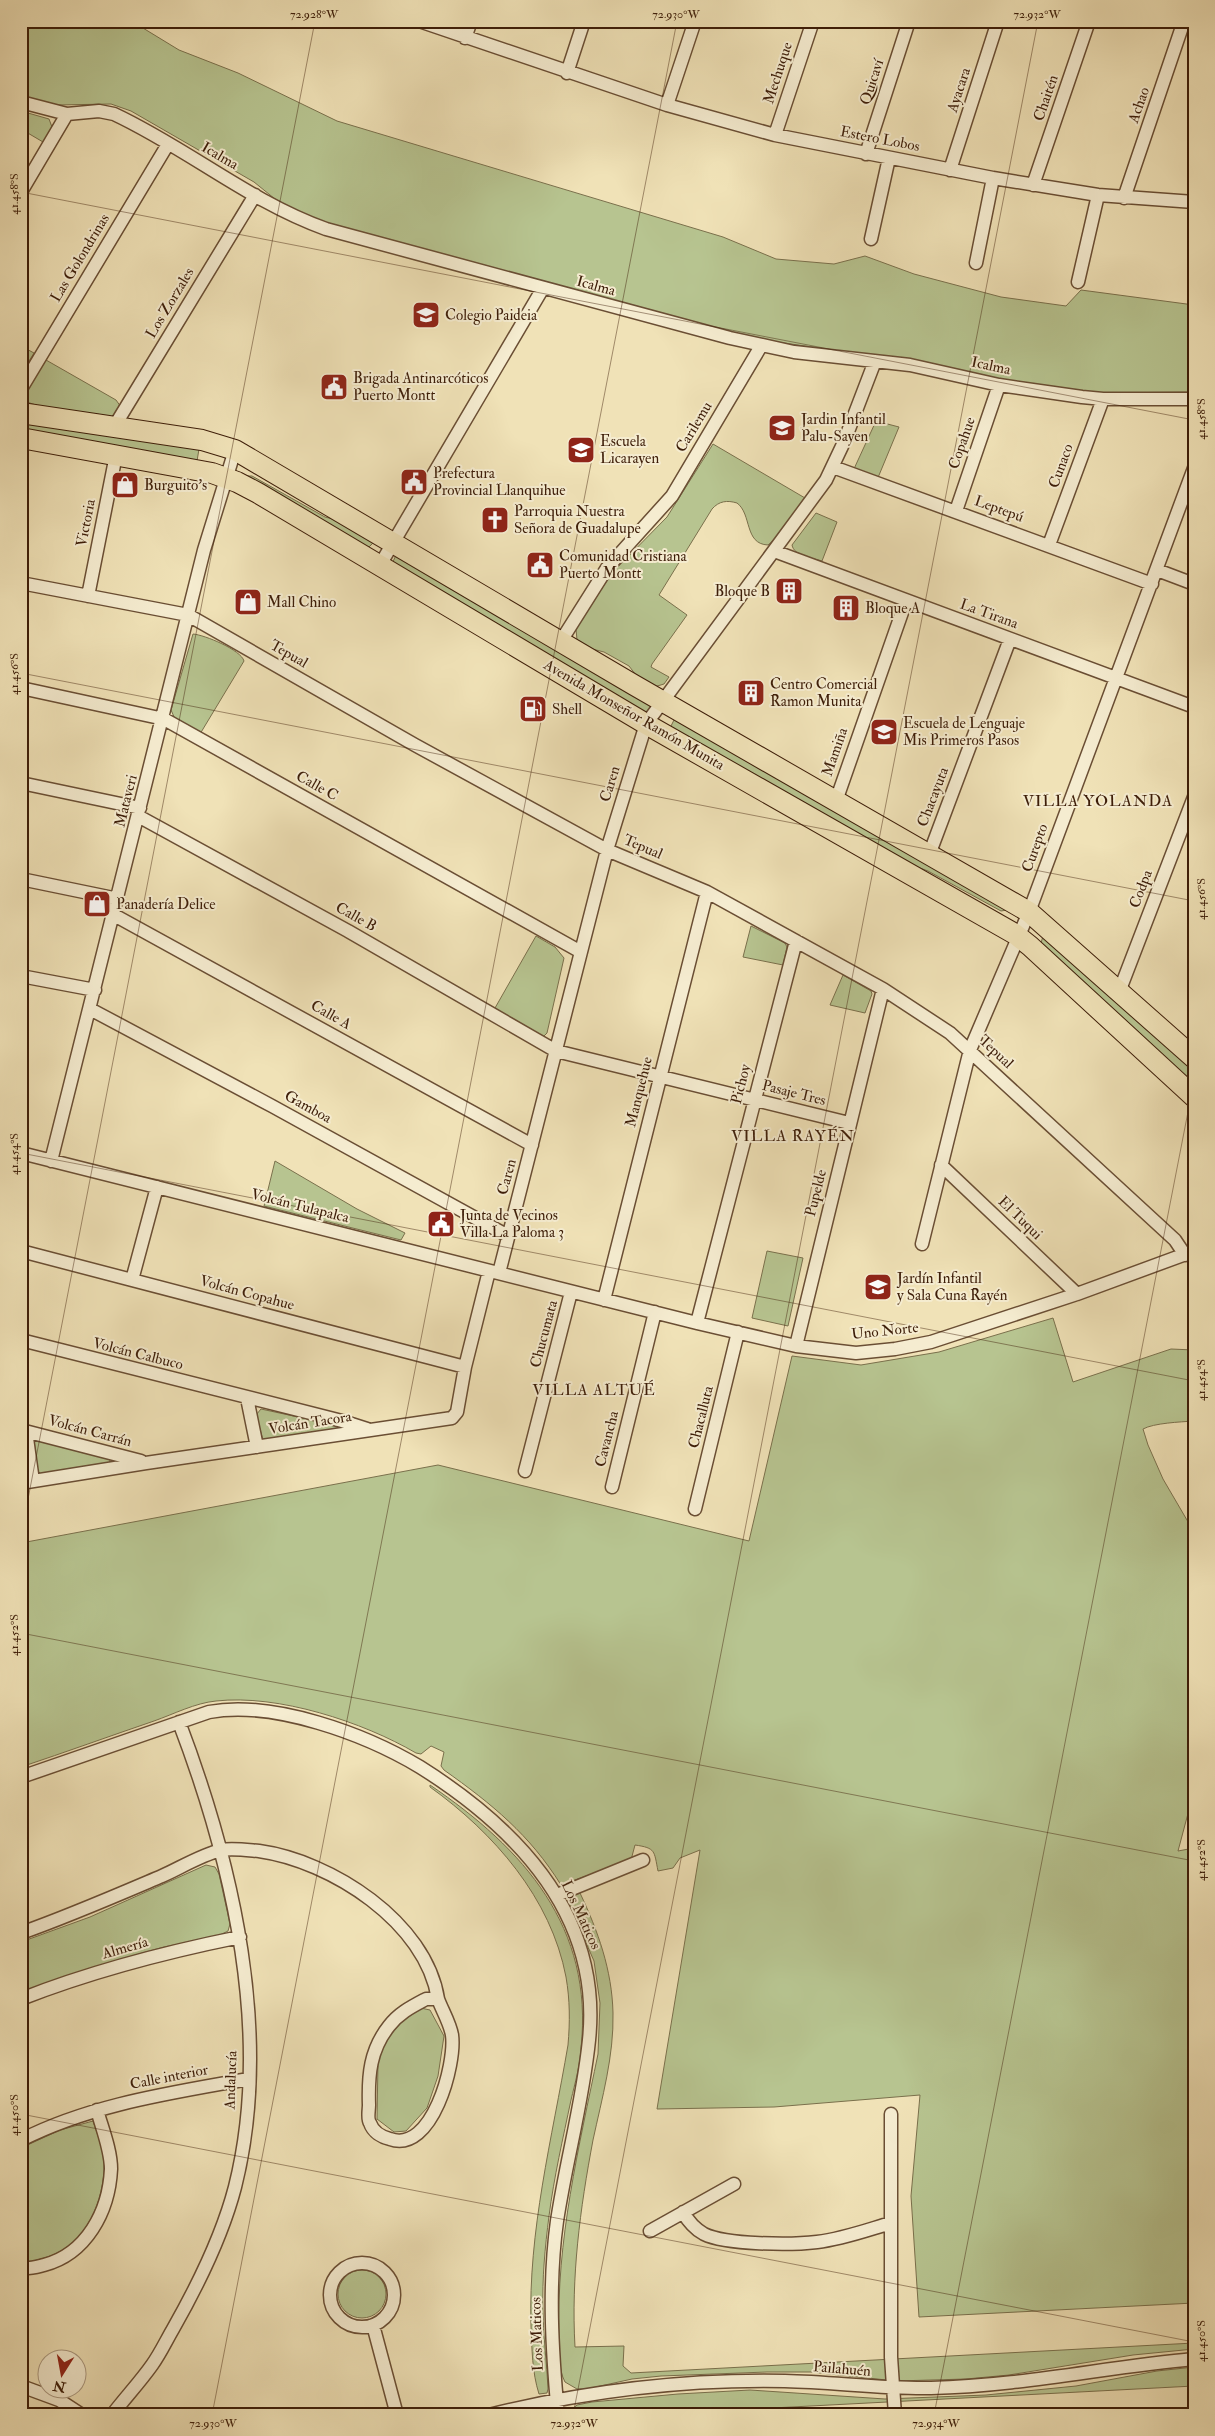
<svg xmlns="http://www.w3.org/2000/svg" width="1215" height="2436" viewBox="0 0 1215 2436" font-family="'IM FELL Double Pica',serif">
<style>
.green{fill:#b7c490;stroke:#7a704c}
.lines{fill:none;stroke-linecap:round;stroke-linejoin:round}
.minor-casing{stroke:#6a4e34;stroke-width:15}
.primary-casing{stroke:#3d1d08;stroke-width:22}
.minor{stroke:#f5ecd0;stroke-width:12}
.primary{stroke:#f0e2b7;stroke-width:20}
.ticks{fill:none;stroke:#3d1d08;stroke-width:1;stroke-opacity:0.45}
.labels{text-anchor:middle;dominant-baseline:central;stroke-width:4;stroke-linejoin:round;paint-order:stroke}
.street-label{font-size:15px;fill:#3d1d08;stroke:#f5ecd0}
.poi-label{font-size:15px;fill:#3d1d08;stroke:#f5ecd0;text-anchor:start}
.neighbourhood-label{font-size:16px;letter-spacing:1px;fill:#3d1d08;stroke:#f5ecd0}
.neatline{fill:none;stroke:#3d1d08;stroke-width:2}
.ticks-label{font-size:12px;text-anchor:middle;fill:#3d1d08}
</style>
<rect width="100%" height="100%" fill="#f0e2b7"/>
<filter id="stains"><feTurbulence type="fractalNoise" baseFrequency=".004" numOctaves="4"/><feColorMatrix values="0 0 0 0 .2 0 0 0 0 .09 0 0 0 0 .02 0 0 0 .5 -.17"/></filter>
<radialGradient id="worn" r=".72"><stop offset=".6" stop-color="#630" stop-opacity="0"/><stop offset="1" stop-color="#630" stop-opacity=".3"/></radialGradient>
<path class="green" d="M 21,21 L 135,21 L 138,25 L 179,50 L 238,73 L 337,121 L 723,237 L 776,259 L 834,264 L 865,256 L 914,274 L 1001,297 L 1066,306 L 1081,290 L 1194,305 L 1194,392 L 1103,393 L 1049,387 L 998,380 L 875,356 L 763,340 L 695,323 L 384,241 L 310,218 L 275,199 L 254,182 L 131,111 L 111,104 L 56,105 L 21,96 Z
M 21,111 L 49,119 L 52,127 L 47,138 L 43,142 L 21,129 Z
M 21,346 L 34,353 L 21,374 Z
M 46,360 L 116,400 L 121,407 L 113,417 L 39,406 L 27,402 L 26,392 Z
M 21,420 L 199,449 L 197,461 L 21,430 Z
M 876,421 L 899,427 L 877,480 L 853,471 Z
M 713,444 L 805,498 L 775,539 L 768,545 C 744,544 752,514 737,503 C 727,500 719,501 712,509 L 659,595 L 687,615 L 652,664 L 651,667 L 669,677 L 664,684 L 654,687 L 639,679 L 629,666 L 604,652 L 584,647 L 577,640 L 576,629 L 611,574 L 667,517 Z
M 243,476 L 252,476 L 325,517 L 348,523 L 373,543 L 366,550 Z
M 816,513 L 837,522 L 822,561 C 812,558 794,556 792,545 Z
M 396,555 L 653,706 L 646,715 L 392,564 Z
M 193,634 C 205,635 241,650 244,661 L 200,734 L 175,719 L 171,710 Z
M 675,718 L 1007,910 L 1001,911 L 928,871 L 912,865 L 670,728 Z
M 751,926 L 785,943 L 787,947 L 783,965 L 743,957 Z
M 536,936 L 555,947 L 564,958 L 547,1033 L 542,1038 L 495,1008 Z
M 1043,936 L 1194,1067 L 1194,1087 L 1041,943 Z
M 843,975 L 871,991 L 872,994 L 865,1013 L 830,1005 Z
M 275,1161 L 357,1209 L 405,1233 L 401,1240 L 264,1206 Z
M 767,1251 L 803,1258 L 788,1326 L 752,1318 Z
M 1053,1318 L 1073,1382 L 1171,1349 L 1194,1350 L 1194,1421 C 1180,1422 1154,1423 1143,1429 L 1148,1445 L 1163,1479 L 1194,1532 L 1194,1791 L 1178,1851 L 1194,1848 L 1194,2303 L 919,2317 L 911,2196 L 920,2095 L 774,2107 L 657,2109 L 700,1850 L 680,1858 L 673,1868 L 658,1871 C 654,1851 656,1848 635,1845 L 631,1860 L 561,1885 C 530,1835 492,1804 444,1770 L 441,1766 L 444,1752 L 431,1746 L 421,1754 L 416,1753 C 363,1722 278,1694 216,1701 C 195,1703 174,1714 154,1721 C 110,1736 66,1752 21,1767 L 21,1543 L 438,1465 L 749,1541 L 792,1356 L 861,1365 L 939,1352 Z
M 261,1409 L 335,1425 L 340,1426 L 339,1429 L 263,1440 L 256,1415 Z
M 34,1440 L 108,1458 L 110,1460 L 109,1463 L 38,1475 Z
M 430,1785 C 524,1849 594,1927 581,2048 C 580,2066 575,2083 571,2100 C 563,2138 554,2177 549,2216 C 545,2247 542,2279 543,2310 C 543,2337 547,2363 548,2389 L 547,2393 L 539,2394 C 532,2372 532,2349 531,2326 C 528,2231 552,2139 568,2045 C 570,2022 570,2000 566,1977 C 551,1898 494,1833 430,1787 Z
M 206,1865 L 215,1867 L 219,1874 L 230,1924 L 228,1931 C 209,1942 185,1942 164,1947 C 116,1960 68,1975 21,1993 L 21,1942 L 90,1917 Z
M 580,1893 C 598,1931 612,1970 613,2013 C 614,2056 602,2098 593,2140 C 580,2209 571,2277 575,2347 L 624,2346 L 623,2366 L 631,2373 L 1194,2343 L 1194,2349 L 1133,2355 L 1009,2375 L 966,2379 L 896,2381 L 811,2372 L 767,2372 L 661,2376 L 632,2379 L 587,2389 L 577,2389 L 565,2382 C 558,2369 560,2352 559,2337 C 556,2241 579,2147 598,2054 L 600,2003 L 594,1961 L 569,1904 L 571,1897 Z
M 416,2007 L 430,2010 L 444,2036 L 438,2076 L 427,2108 L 406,2131 L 394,2132 L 377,2119 L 378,2062 L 390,2025 Z
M 93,2121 C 98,2136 105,2154 104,2170 C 102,2208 82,2248 44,2258 C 36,2260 29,2263 21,2261 L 21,2148 L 60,2130 Z
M338 2294a24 24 0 1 1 48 0a24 24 0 1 1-48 0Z
M 1194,2367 L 1194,2386 L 696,2412 L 569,2415 L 571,2410 L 577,2405 L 592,2402 L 678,2394 L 750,2390 L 885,2399 L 986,2395 L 1076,2386 L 1157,2371 Z"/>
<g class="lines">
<defs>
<path id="minor" d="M 419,21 L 667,105 L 775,135 L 993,178 L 1098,195 L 1194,202
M 465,38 L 471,21
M 567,73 L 584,21
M 21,102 L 67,114 L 99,111 L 114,114 C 187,148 250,202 326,229 L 730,338 L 794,352 L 910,365 L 999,385 L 1082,397 L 1103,399 L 1194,399
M 667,105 L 695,21
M 775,135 L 813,21
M 866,154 L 909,21
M 950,170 L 998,21
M 1033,185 L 1089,21
M 21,192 L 67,114
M 1124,198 L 1184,21
M 871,239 L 889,158
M 976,263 L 993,178
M 1078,282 L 1098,195
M 21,389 L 168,144
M 114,427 L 255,195
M 833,467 L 1152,584
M 956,511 L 999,385
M 1049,545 L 1103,399
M 774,551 L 1194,707
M 380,565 L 543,288
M 1157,570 L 1194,584
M 21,583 L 188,615 L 415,745 L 607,850 L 707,892 L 883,989 L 950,1033 L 1175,1240 L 1185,1255
M 88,596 L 116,455
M 561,641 L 607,568 L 672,496 L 761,346
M 21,688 L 164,719 L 581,952
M 21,783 L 140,808
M 836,801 L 906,601
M 138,816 L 348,931 L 556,1051 L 849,1123
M 929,855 L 1010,639
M 21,879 L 118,899
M 114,915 L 532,1145
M 21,976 L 95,990
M 1119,992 L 1194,797
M 90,1009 L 272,1106 L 508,1236
M 21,1153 L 697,1323 L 796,1346 L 856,1353 L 895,1349 L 931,1342 L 1077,1294 L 1194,1251
M 51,1161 L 204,550 L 235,450
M 941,1165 L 1077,1294
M 922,1244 L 970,1050 L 1029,912 L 1194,468
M 21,1251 L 465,1367
M 499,1273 L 607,850 L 646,724 L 826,480 L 844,442 L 875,361
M 132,1280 L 157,1187
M 604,1300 L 707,892
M 697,1323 L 796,941
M 21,1340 L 342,1421 L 367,1429
M 796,1346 L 883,989
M 247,1398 L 257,1447
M 21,1430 L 141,1461
M 26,1431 L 33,1481
M 525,1471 L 571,1292
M 21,1483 L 146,1463 L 452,1418 L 457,1412 L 465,1367 L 489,1271
M 612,1487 L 655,1312
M 695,1509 L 738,1332
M 21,1777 L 209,1712 C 273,1700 365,1734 420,1767 C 517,1828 602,1916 589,2040 C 583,2101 566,2161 557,2221 C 548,2286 552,2350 558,2415
M 557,1895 L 643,1860
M 21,1933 C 69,1916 115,1896 162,1876 C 180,1868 201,1855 221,1850 C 232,1848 247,1850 259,1851 C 331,1861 426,1922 438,1999
M 21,1999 C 92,1971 166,1952 240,1937
M 426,1999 L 438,1999 C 442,2010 450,2023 452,2035 C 456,2064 432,2154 390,2139 C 382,2137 373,2132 370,2123 C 367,2119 369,2110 369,2105 C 368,2075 370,2050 389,2026 C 399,2013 411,2007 426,1999 Z
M 891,2114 L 891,2357 L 895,2415
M 21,2140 C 92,2104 171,2093 248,2079
M 683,2212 C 688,2221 695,2229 704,2234 C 726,2245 792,2245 817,2242 C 843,2239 867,2230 891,2223
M 650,2231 L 734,2184
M330 2295a32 32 0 1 1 64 0a32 32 0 1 1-64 0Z
M 21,2268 C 30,2269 36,2267 44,2265 C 86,2254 109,2212 111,2169 C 111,2150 102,2128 97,2110
M 373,2325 L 397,2415
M 21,2386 L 59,2400 L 82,2415
M 112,2415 C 125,2398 140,2382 152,2365 C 160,2354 166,2341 173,2329 C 198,2285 222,2237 235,2187 C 273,2036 233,1864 179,1722
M 489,2415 C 586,2391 684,2379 785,2381 C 834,2382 882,2389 931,2388 C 1020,2386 1106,2367 1194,2359"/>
<path id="primary" d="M 21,413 L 202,440 L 235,450 L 634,685 L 1029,912 L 1194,1058
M 21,438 L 212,473 L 237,482 L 258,493 L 646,724 L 1015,934 L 1030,946 L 1194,1097"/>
</defs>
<use href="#minor" class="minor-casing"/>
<use href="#primary" class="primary-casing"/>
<use href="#minor" class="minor"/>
<use href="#primary" class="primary"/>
</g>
<path class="ticks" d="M 21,192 L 1194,420M 21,673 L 1194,901M 21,1153 L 1194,1381M 21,1535 L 315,21M 21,1633 L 1194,1861M 21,2114 L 1194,2342M 212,2415 L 677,21M 573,2415 L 1038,21M 934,2415 L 1194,1081"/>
<defs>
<symbol id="school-square" viewBox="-11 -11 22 22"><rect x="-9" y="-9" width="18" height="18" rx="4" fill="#8f2418" stroke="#f5ecd0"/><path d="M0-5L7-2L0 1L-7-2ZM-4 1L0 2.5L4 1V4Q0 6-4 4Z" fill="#fff"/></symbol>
<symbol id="civic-square" viewBox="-11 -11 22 22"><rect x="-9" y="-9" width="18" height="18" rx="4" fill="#8f2418" stroke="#f5ecd0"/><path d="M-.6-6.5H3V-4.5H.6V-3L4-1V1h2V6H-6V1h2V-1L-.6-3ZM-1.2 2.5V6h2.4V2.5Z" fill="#fff"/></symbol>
<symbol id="shop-square" viewBox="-11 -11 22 22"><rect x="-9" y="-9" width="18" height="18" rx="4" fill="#8f2418" stroke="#f5ecd0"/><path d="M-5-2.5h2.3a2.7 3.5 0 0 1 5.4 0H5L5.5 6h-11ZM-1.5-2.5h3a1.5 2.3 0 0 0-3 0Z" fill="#fff"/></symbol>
<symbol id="church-square" viewBox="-11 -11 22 22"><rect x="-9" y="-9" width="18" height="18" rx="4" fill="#8f2418" stroke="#f5ecd0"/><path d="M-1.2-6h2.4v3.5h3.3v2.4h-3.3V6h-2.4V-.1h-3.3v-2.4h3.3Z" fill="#fff"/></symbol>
<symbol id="building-square" viewBox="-11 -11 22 22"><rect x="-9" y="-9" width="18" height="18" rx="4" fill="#8f2418" stroke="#f5ecd0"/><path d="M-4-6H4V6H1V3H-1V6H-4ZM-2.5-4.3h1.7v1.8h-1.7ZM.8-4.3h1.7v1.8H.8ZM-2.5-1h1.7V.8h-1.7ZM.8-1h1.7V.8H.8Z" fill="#fff"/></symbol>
<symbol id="fuel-square" viewBox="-11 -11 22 22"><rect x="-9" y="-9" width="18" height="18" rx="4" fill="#8f2418" stroke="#f5ecd0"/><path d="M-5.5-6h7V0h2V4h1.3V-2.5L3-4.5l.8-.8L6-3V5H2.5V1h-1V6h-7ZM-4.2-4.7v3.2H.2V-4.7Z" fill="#fff"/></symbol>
</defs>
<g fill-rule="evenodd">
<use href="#school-square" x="410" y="299" width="32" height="32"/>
<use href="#civic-square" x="318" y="371" width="32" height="32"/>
<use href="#school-square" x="766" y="412" width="32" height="32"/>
<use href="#school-square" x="565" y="434" width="32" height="32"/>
<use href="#civic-square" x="398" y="466" width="32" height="32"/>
<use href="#shop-square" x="109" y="469" width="32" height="32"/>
<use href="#church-square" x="479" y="504" width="32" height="32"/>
<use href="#civic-square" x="524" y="549" width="32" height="32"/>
<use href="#building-square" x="773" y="575" width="32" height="32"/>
<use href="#shop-square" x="232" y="586" width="32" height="32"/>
<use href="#building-square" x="830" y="592" width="32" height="32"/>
<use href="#building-square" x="735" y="677" width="32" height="32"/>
<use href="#fuel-square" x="517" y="693" width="32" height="32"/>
<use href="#school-square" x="868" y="716" width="32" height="32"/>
<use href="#shop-square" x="81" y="888" width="32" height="32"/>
<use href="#civic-square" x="425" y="1208" width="32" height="32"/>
<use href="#school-square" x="862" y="1271" width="32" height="32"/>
</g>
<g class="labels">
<g class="street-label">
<text transform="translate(778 73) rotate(-72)">Mechuque</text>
<text transform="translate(872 82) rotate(-72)">Quicaví</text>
<text transform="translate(959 90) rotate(-72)">Ayacara</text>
<text transform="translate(1046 98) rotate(-71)">Chaitén</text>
<text transform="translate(1139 105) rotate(-71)">Achao</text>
<text transform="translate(880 139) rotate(11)">Estero Lobos</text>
<text transform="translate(220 156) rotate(30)">Icalma</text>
<text transform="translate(80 258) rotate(-59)">Las Golondrinas</text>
<text transform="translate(596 286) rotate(15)">Icalma</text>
<text transform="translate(170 303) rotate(-59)">Los Zorzales</text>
<text transform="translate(991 366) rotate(12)">Icalma</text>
<text transform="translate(694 427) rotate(-59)">Carilemu</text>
<text transform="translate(962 443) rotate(-71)">Copahue</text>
<text transform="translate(1061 466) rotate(-70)">Cunaco</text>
<text transform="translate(999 509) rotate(20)">Leptepú</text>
<text transform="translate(86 523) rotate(-79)">Victoria</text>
<text transform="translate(989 614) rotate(20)">La Tirana</text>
<text transform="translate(289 654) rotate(30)">Tepual</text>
<text transform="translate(634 715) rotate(30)">Avenida Monseñor Ramón Munita</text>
<text transform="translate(835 752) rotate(-71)">Mamiña</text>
<text transform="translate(610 784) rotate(-73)">Caren</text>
<text transform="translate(317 786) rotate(29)">Calle C</text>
<text transform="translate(933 797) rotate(-69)">Chacayuta</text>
<text transform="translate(126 801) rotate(-76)">Mataveri</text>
<text transform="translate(643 847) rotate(23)">Tepual</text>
<text transform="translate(1035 848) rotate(-70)">Curepto</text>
<text transform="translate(1141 889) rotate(-69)">Codpa</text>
<text transform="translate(356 917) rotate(29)">Calle B</text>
<text transform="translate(331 1015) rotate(29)">Calle A</text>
<text transform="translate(996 1052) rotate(43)">Tepual</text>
<text transform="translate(741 1084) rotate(-76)">Pichoy</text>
<text transform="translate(639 1092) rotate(-76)">Manquehue</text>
<text transform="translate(794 1093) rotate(14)">Pasaje Tres</text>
<text transform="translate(308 1107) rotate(29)">Gamboa</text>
<text transform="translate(507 1177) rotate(-75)">Caren</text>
<text transform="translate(816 1193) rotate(-76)">Pupelde</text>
<text transform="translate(300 1206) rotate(14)">Volcán Tulapalca</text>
<text transform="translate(1020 1218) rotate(44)">El Tuqui</text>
<text transform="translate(247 1293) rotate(15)">Volcán Copahue</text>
<text transform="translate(885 1331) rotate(-6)">Uno Norte</text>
<text transform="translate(544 1334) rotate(-75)">Chucumata</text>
<text transform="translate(138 1354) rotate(14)">Volcán Calbuco</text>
<text transform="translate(701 1417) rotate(-76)">Chacalluta</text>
<text transform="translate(310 1423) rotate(-9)">Volcán Tacora</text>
<text transform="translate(90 1431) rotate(15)">Volcán Carrán</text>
<text transform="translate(607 1439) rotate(-76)">Cavancha</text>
<text transform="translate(581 1915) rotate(65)">Los Maticos</text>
<text transform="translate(125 1948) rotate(-16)">Almería</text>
<text transform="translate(169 2077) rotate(-11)">Calle interior</text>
<text transform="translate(231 2080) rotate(-88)">Andalucía</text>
<text transform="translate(537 2334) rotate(-92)">Los Maticos</text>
<text transform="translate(842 2369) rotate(5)">Pailahuén</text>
</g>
<g class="poi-label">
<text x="445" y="315">Colegio Paideia</text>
<text x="353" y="378">Brigada Antinarcóticos<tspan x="353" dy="17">Puerto Montt</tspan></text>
<text x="801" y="419">Jardin Infantil<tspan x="801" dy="17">Palu-Sayen</tspan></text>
<text x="600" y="441">Escuela<tspan x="600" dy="17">Licarayen</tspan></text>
<text x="433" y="473">Prefectura<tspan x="433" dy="17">Provincial Llanquihue</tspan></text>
<text x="144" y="485">Burguito's</text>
<text x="514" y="511">Parroquia Nuestra<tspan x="514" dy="17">Señora de Guadalupe</tspan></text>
<text x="559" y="556">Comunidad Cristiana<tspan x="559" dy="17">Puerto Montt</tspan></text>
<text x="770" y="591" text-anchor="end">Bloque B</text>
<text x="267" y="602">Mall Chino</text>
<text x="865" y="608">Bloque A</text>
<text x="770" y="684">Centro Comercial<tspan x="770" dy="17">Ramon Munita</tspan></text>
<text x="552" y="709">Shell</text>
<text x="903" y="723">Escuela de Lenguaje<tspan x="903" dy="17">Mis Primeros Pasos</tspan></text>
<text x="116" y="904">Panadería Delice</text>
<text x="460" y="1215">Junta de Vecinos<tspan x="460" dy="17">Villa La Paloma 3</tspan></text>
<text x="897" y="1278">Jardín Infantil<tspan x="897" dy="17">y Sala Cuna Rayén</tspan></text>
</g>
<g class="neighbourhood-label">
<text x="1098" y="801">VILLA YOLANDA</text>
<text x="793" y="1136">VILLA RAYÉN</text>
<text x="594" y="1390">VILLA ALTUÉ</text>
</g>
</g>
<rect width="1215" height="2436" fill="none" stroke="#f0e2b7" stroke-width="55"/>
<g transform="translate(62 2374) rotate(191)"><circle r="24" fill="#f5ecd0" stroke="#ab9980"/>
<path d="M0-4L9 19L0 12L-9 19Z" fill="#8f2418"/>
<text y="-8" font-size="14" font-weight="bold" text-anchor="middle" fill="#3d1d08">N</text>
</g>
<rect x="28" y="28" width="1160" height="2380" class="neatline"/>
<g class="ticks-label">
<text x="314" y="18">72.928°W</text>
<text x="676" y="18">72.930°W</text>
<text x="1037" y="18">72.932°W</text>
<text transform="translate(14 194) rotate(-90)" y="4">41.458°S</text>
<text transform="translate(1201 419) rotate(-90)" y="4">41.458°S</text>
<text transform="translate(14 674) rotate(-90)" y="4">41.456°S</text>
<text transform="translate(1201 899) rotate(-90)" y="4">41.456°S</text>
<text transform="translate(14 1154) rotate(-90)" y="4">41.454°S</text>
<text transform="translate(1201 1380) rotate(-90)" y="4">41.454°S</text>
<text transform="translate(14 1635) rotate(-90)" y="4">41.452°S</text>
<text transform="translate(1201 1860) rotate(-90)" y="4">41.452°S</text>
<text transform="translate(14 2115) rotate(-90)" y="4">41.450°S</text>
<text transform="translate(1201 2341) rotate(-90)" y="4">41.450°S</text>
<text x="213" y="2427">72.930°W</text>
<text x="574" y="2427">72.932°W</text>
<text x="936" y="2427">72.934°W</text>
</g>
<rect width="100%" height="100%" filter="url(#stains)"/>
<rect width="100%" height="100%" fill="url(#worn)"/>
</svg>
